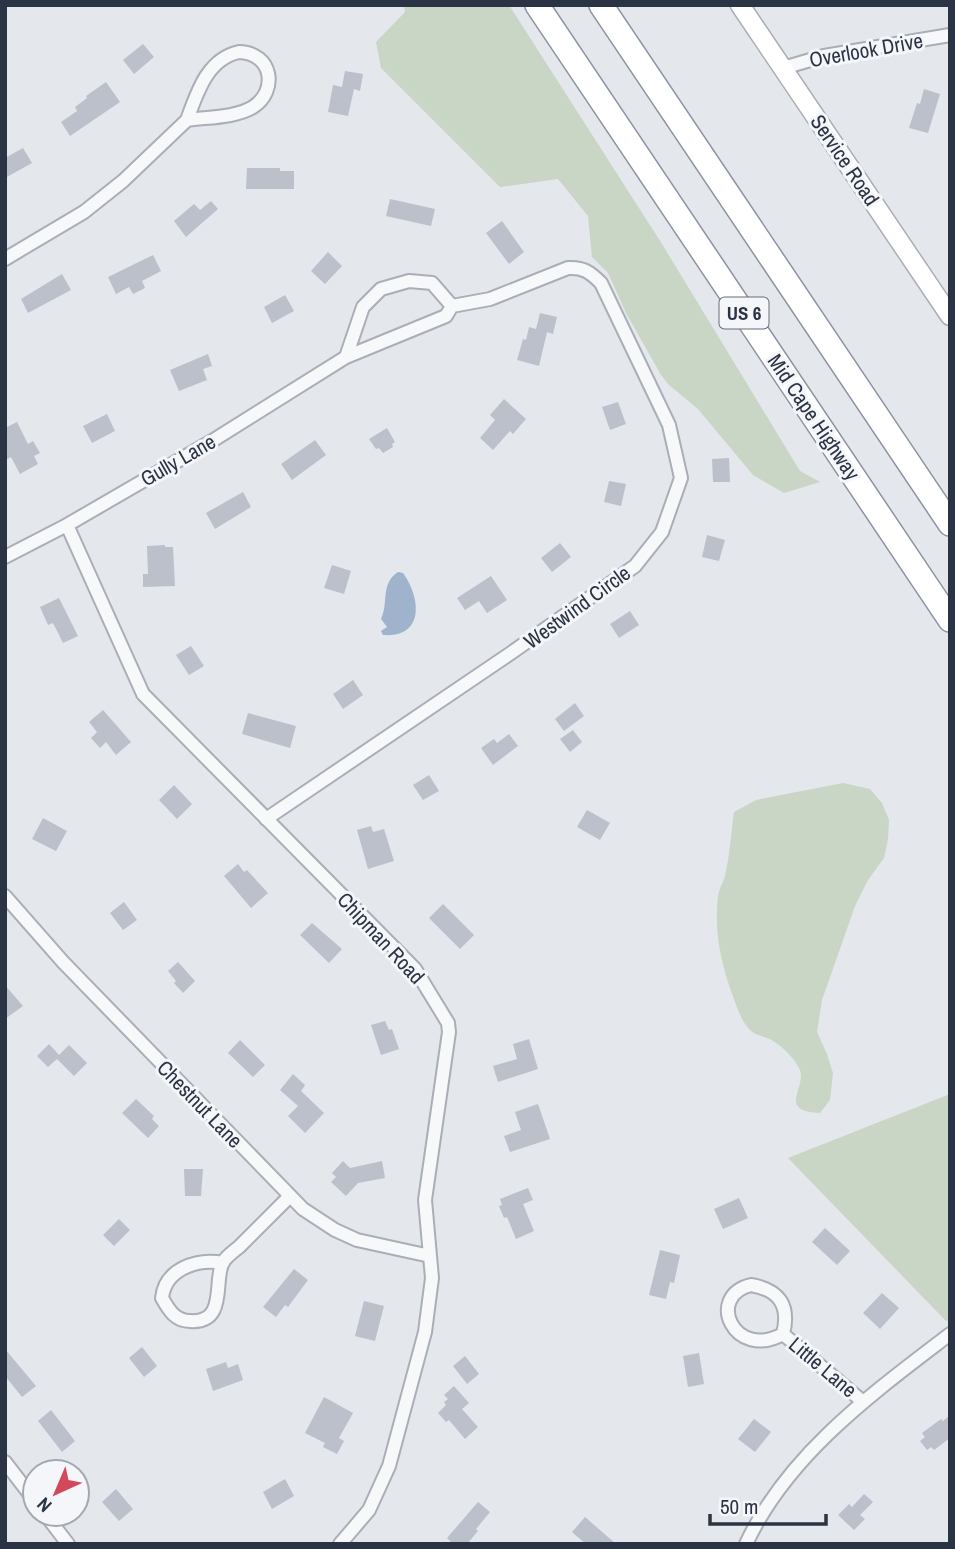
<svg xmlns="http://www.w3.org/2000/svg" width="955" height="1549" viewBox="0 0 955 1549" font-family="'Archivo Narrow',sans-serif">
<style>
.green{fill:#c9d6c5}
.water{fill:#9fb4cc}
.building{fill:#bbc0ca}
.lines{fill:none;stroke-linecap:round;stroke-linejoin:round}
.street-casing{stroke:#a9aeb7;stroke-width:16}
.secondary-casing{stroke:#a9aeb7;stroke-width:21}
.highway-casing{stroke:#8b94a3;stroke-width:26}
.street{stroke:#f7f8fa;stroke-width:12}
.secondary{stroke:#fff;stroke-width:18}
.highway{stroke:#fff;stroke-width:23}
.labels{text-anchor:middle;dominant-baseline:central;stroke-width:6;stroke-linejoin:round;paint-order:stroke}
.shield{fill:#f4f6f9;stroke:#676e7b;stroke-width:2}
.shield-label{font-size:19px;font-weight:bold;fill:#2b3445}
.street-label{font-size:21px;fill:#2b3445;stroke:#f4f6f9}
</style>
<rect width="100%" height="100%" fill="#e4e7ec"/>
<path class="green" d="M 404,5 L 509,5 L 662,244 L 800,471 L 820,482 L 784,493 L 753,475 L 698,409 L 669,385 L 661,375 L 626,313 L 608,273 L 592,257 L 588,216 L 558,179 L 500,187 L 381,68 L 376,42 L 405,12 Z
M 843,783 L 870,789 L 882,803 L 889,820 L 888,839 L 884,858 L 868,880 L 855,906 L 822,1000 L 817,1032 L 827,1054 L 833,1073 L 830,1100 L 820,1113 C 775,1111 809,1086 799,1068 C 794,1058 783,1047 773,1041 C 766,1036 755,1036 749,1029 C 740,1019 736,1004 731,991 C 720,959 714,929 718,896 C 719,889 723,883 725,876 C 730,855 731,833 734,812 L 756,800 Z
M 950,1094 L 950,1319 L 946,1321 L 788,1158 Z"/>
<path class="water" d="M 398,572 L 403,573 C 421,598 425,638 383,635 L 381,631 L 387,627 L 381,619 C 389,602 380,584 398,572 Z"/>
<path class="building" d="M 143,44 L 154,57 L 134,74 L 123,60 Z
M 345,71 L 363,74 L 360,91 L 354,89 L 348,116 L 328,112 L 333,85 L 342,87 Z
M 106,82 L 120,102 L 70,136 L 61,122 L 77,111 L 75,107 L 87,98 L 86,96 Z
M 924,89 L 940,94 L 928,133 L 909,128 L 917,103 L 920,104 Z
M 23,148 L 32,163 L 5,178 L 5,158 Z
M 247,168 L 280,168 L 280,171 L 294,171 L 294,189 L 246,189 Z
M 390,199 L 435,209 L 431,226 L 386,216 Z
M 211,201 L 218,209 L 186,237 L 174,221 L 194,204 L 200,210 Z
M 502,221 L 524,252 L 509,264 L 486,233 Z
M 328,252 L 342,266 L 325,284 L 311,271 Z
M 153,255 L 161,271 L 142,281 L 145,288 L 133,294 L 129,287 L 116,294 L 108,277 Z
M 62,274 L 71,290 L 28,313 L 21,299 Z
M 285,295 L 294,311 L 272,323 L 264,307 Z
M 540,313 L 557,317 L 553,334 L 547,332 L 539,366 L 517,360 L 523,339 L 526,340 L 529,327 L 536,329 Z
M 208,354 L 212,366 L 203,369 L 207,380 L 179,391 L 170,370 Z
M 504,399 L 526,419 L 513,434 L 510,431 L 493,450 L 480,438 L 495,420 L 490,415 Z
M 618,402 L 626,424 L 610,430 L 602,407 Z
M 107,414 L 115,431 L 92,443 L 83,426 Z
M 17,422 L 28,444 L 33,441 L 40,453 L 34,456 L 38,464 L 20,474 L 11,457 L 5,460 L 5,428 Z
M 387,428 L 395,442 L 392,444 L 393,447 L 383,453 L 379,448 L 376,449 L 369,439 Z
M 315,440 L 326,455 L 292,480 L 281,464 Z
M 729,458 L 730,482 L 713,482 L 712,459 Z
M 609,481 L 626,484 L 621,506 L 604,502 Z
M 243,492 L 251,507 L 215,529 L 206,513 Z
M 707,535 L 725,540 L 719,561 L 702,557 Z
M 560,543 L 571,557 L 552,572 L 541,558 Z
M 165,545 L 165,547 L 173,547 L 175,586 L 143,587 L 143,574 L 148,574 L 147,546 Z
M 332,565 L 351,571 L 344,594 L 324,588 Z
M 491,576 L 507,600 L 487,613 L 479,601 L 465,610 L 457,598 Z
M 59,598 L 78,636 L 63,643 L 53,623 L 48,625 L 40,607 Z
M 630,611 L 639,625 L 619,638 L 610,624 Z
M 191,646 L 204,666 L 189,675 L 176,655 Z
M 353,680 L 363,695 L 343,709 L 333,694 Z
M 575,703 L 584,716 L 564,731 L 555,719 Z
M 103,710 L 131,742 L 116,755 L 106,742 L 100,748 L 91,738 L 97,732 L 89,722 Z
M 248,713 L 296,726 L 290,748 L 242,734 Z
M 573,730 L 582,742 L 570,752 L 560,739 Z
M 509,734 L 518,746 L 493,765 L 481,748 L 494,739 L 497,743 Z
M 429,775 L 439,791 L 423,800 L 413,785 Z
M 174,785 L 192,804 L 177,819 L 159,800 Z
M 587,810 L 610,823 L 600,840 L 577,827 Z
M 43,818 L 67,831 L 56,851 L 32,839 Z
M 371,826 L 373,832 L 384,829 L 394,861 L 368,869 L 357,830 Z
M 238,864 L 244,872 L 247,870 L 268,893 L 251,908 L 224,876 Z
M 124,902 L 137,920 L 123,930 L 110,913 Z
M 443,904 L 474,935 L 460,949 L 429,918 Z
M 312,923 L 342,949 L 329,963 L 300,935 Z
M 178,962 L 195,981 L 183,993 L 174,983 L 176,981 L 168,971 Z
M 5,985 L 23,1006 L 5,1019 Z
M 385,1021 L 389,1030 L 392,1029 L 399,1049 L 381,1055 L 371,1025 Z
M 529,1039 L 538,1069 L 498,1082 L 493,1066 L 517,1059 L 513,1044 Z
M 240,1040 L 265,1065 L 253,1077 L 228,1053 Z
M 49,1044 L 59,1055 L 69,1045 L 87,1063 L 74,1076 L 57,1059 L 48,1067 L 37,1056 Z
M 293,1074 L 305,1085 L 301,1091 L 324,1113 L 305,1133 L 288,1116 L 298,1106 L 280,1090 Z
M 136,1099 L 154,1116 L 152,1119 L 159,1126 L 148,1138 L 122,1113 Z
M 538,1104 L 550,1139 L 510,1152 L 504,1136 L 521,1130 L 515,1112 Z
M 343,1161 L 350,1168 L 382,1161 L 385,1178 L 358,1183 L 346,1196 L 331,1182 L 336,1177 L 332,1173 Z
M 184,1169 L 203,1169 L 201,1196 L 185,1196 Z
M 528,1188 L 533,1200 L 523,1204 L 534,1231 L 516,1239 L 507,1217 L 504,1218 L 499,1206 L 502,1205 L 500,1199 Z
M 739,1198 L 748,1218 L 723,1229 L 714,1209 Z
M 119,1219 L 130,1230 L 114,1246 L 103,1235 Z
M 825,1228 L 850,1251 L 837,1265 L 812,1242 Z
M 660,1250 L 680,1255 L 674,1283 L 670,1282 L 666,1299 L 649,1295 Z
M 294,1269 L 308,1280 L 288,1307 L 285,1305 L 276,1317 L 263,1307 Z
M 882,1293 L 899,1308 L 880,1329 L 863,1313 Z
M 364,1301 L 384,1306 L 375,1341 L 355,1336 Z
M 142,1347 L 157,1366 L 144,1377 L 129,1358 Z
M 5,1349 L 36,1386 L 22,1397 L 5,1376 Z
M 699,1353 L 704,1384 L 688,1387 L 683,1356 Z
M 465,1356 L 479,1374 L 467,1384 L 453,1366 Z
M 226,1362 L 228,1368 L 238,1364 L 243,1380 L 213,1391 L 206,1369 Z
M 454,1386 L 469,1403 L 462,1409 L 478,1427 L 465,1439 L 449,1420 L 446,1422 L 438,1413 L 446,1405 L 444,1402 L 448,1399 L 444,1395 Z
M 324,1397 L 353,1413 L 339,1438 L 344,1441 L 337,1454 L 323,1447 L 325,1443 L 305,1433 Z
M 51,1410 L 75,1441 L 62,1452 L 38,1421 Z
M 950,1415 L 950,1438 L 934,1450 L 931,1447 L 927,1450 L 920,1441 L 925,1437 L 922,1433 L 941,1419 L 943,1421 Z
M 754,1419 L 771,1432 L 755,1452 L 738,1439 Z
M 285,1479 L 294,1496 L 272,1509 L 263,1492 Z
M 116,1489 L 133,1509 L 119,1521 L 102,1502 Z
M 864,1494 L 873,1502 L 860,1515 L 865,1519 L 854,1530 L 838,1515 L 849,1504 L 852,1507 Z
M 478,1502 L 490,1512 L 476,1529 L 478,1531 L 467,1544 L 453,1544 L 447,1538 Z
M 585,1517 L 616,1544 L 586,1544 L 572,1532 Z"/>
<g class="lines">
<defs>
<path id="street" d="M 239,52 C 273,53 278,91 253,107 C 235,118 207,117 187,120 C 197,93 207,59 239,52 Z
M 783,68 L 824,56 L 950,35
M 5,259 L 84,212 L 123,181 L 187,120
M 67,525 L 143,694 L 415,969 L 448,1023 L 449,1032 L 425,1200 L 432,1278 L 425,1332 L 389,1466 L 369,1510 L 340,1544
M 5,557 L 67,525 L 212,441 L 346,357 L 363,307 L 381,289 L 409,281 L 432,283 L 452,306 L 446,316 L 346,357
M 266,819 L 511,653 L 635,566 L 662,532 L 681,478 L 669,425 L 601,283 C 590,272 583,267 568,268 L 490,299 L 452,306
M 5,896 L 63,962 L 303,1209 L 335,1230 L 357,1240 L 430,1256
M 223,1263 C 197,1258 165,1269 162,1298 C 169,1310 175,1321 190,1321 C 228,1324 213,1279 223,1262 C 227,1256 234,1251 239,1247 C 256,1230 273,1213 290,1196
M 751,1285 C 780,1290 790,1306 783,1334 C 734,1361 705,1296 751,1285 Z
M 783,1334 L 862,1401
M 5,1462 L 35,1501
M 45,1514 L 68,1544
M 746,1544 C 788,1454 873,1393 950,1334"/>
<path id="secondary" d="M 740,5 L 950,316"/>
<path id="highway" d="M 537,5 L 950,620
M 601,5 L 950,524"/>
</defs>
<use href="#street" class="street-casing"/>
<use href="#secondary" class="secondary-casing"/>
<use href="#highway" class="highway-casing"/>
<use href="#street" class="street"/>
<use href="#secondary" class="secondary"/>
<use href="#highway" class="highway"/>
</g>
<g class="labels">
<rect class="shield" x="719.5" y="297.5" width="49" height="31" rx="5"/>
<g class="shield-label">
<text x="744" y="313">US 6</text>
</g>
<g class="street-label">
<text transform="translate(866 50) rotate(-10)">Overlook Drive</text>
<text transform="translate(845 160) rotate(56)">Service Road</text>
<text transform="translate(814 417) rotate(56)">Mid Cape Highway</text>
<text transform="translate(178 460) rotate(-30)">Gully Lane</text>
<text transform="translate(577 607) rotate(-36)">Westwind Circle</text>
<text transform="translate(381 938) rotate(47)">Chipman Road</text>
<text transform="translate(200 1104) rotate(46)">Chestnut Lane</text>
<text transform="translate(823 1367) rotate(40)">Little Lane</text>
</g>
</g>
<rect width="955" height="1549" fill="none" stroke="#2b3445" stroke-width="14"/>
<g transform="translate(56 1493) rotate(224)"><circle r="33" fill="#f4f6f9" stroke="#a4a8b1" stroke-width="2"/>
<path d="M0-5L12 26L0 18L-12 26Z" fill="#d1495b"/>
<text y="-10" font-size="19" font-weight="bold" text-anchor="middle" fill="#2b3445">N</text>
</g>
<path d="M710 1514v10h116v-10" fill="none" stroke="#2b3445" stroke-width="3.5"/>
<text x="720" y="1514" font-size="21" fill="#2b3445" stroke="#f4f6f9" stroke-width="5" paint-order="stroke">50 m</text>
</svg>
